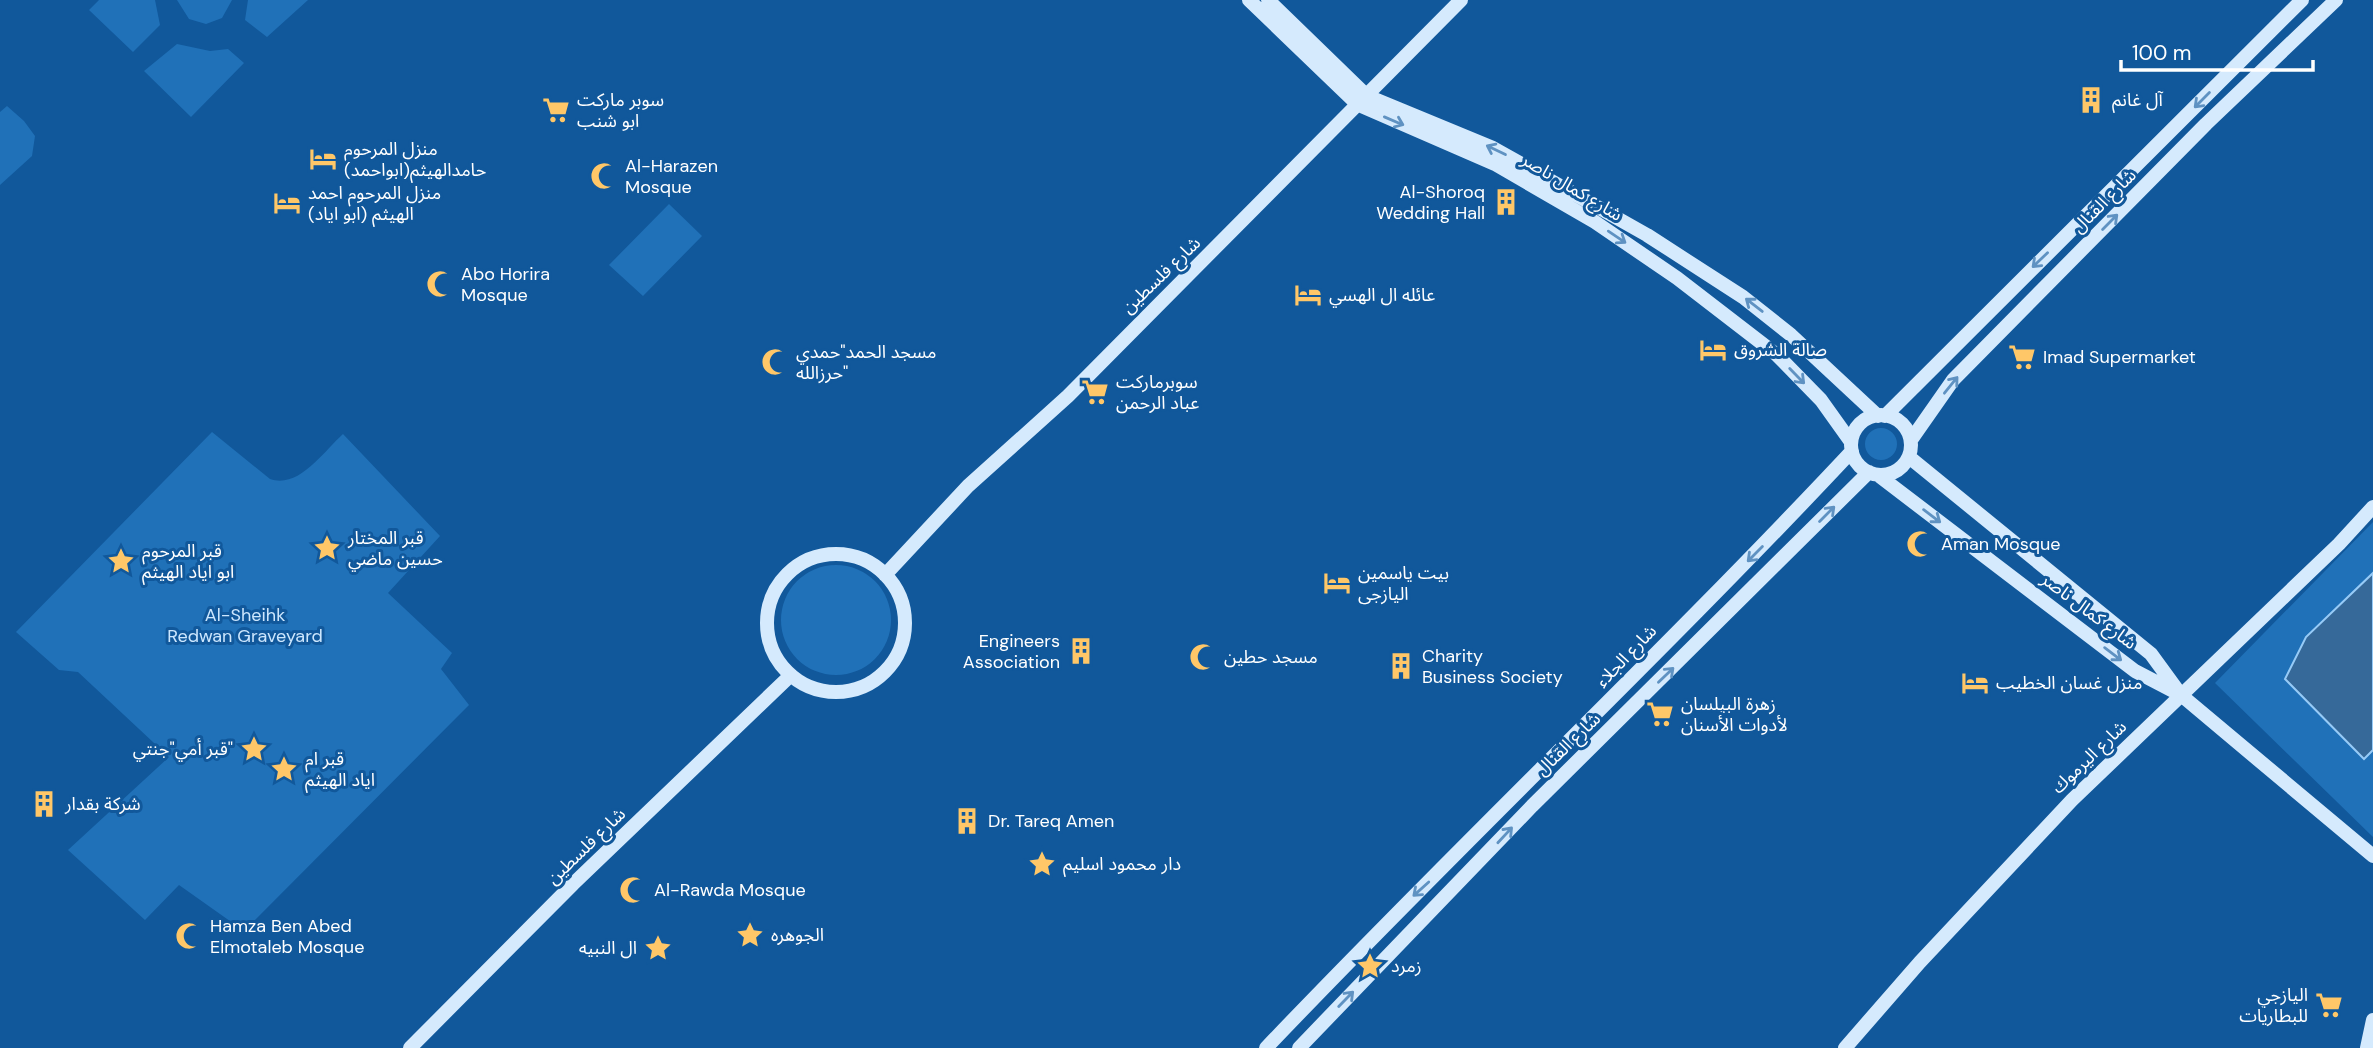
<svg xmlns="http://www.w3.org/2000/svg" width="2373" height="1048" viewBox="0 0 2373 1048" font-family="'DM Sans','Noto Sans Arabic',sans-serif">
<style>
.green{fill:#2071b8}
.water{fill:#366999;stroke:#97cbf7;stroke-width:2}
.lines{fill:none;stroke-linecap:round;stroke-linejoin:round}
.secondary{stroke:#d5eafd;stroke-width:14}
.oneway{stroke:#5f92c2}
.labels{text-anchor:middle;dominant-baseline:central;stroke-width:6;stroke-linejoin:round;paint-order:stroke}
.poi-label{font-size:18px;fill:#fff;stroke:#11589b;text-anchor:start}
.street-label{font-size:18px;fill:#fff;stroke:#11589b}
.park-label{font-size:18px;fill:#cde7fe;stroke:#11589b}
</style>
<rect width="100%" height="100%" fill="#11589b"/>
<path class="green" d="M 99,0 L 155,0 L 160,25 L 133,52 L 89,10 Z
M 177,0 L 232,0 L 222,18 L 206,24 L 189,19 Z
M 248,0 L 308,0 L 267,37 L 245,20 Z
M 177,44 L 210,51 L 228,49 L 244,63 L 191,117 L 144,71 Z
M 7,106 L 24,121 L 35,136 L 32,156 L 0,185 L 0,112 Z
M 669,204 L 702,236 L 643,296 L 609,265 Z
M1865 444a16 16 0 1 1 32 0a16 16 0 1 1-32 0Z
M 212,432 L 270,479 C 299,489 323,452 343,434 L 440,536 L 388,593 L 452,653 L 441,669 L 469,705 L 244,931 L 179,885 L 145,920 L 68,850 L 169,757 L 78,672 L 59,670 L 16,632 Z
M 2373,522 L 2373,837 L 2215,683 Z
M781 620a55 55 0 1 1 110 0a55 55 0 1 1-110 0Z"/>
<path class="water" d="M 2373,573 L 2373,750 L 2364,759 L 2285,679 L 2306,637 Z"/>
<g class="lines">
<path class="secondary" d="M 1249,0 L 1357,104 L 1495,164 L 1595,222 L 1677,278 L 1777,355 L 1821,400 L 1851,442
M 1268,0 L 1367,96 L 1493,148 L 1647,235 L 1743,297 L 1791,335 L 1878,416
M1851 445a30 30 0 1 1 60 0a30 30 0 1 1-60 0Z
M 1885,416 L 2302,0
M 1911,440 L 1953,380 L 2206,124 L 2336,0
M 1909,457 L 2151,654 L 2178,691
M 1878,475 L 2135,671 L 2181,695 L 2373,856
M767 623a69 69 0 1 1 138 0a69 69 0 1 1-138 0Z
M 885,575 L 968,486 L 1068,396 L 1461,0
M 410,1048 L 573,884 L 791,675
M 1266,1048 C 1458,846 1661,655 1852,451
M 1299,1048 L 1532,806 L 1869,472
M 1845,1048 L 1920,962 L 2072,800 L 2339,544 L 2373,507
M 2367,1048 L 2373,1020"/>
</g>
<defs><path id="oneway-shaft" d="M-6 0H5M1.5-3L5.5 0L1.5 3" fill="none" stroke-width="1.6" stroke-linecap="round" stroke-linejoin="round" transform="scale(1.75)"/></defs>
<g class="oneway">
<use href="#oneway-shaft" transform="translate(2202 100) rotate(135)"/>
<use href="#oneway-shaft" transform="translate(1394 121) rotate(23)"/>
<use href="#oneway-shaft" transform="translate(1496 150) rotate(-154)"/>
<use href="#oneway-shaft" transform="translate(2110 222) rotate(-45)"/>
<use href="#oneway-shaft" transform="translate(1617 237) rotate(34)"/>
<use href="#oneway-shaft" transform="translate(2040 260) rotate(136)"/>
<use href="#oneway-shaft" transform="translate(1754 305) rotate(-142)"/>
<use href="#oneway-shaft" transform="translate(1797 376) rotate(46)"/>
<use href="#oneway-shaft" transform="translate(1951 385) rotate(-51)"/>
<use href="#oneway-shaft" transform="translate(1827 514) rotate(-45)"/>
<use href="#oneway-shaft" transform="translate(1932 516) rotate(37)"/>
<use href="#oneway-shaft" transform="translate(1755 554) rotate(135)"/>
<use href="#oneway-shaft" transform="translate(2113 654) rotate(37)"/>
<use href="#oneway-shaft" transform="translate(1666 675) rotate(-44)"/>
<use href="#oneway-shaft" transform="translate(1505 835) rotate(-47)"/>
<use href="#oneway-shaft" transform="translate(1421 889) rotate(138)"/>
<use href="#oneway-shaft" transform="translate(1346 999) rotate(-46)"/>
</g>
<defs>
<symbol id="building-bare" viewBox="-9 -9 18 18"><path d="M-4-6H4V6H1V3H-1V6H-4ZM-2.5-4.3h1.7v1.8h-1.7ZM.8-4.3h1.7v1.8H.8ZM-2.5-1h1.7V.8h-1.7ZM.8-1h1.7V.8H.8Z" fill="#ffc768" stroke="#11589b" stroke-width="2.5" paint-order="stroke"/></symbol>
<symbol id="supermarket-bare" viewBox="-9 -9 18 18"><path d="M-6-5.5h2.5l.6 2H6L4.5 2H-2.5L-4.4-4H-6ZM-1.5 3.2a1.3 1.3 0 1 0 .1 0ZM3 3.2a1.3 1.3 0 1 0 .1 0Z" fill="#ffc768" stroke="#11589b" stroke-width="2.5" paint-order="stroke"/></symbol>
<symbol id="hotel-bare" viewBox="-9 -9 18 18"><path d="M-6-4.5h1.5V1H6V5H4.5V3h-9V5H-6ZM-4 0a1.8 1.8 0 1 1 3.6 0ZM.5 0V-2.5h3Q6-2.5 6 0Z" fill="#ffc768" stroke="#11589b" stroke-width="2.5" paint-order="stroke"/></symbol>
<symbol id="mosque-bare" viewBox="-9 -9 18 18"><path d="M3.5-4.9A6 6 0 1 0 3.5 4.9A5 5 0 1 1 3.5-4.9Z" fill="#ffc768" stroke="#11589b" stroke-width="2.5" paint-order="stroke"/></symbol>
<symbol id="sight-bare" viewBox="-9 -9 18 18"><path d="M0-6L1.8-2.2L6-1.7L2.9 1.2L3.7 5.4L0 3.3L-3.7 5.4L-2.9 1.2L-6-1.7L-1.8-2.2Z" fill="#ffc768" stroke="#11589b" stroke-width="2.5" paint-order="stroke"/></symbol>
</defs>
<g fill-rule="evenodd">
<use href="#building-bare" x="2072" y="81" width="38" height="38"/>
<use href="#supermarket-bare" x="537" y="91" width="38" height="38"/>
<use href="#hotel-bare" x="304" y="140" width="38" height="38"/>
<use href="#mosque-bare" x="585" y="157" width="38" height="38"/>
<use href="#building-bare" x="1487" y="183" width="38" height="38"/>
<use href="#hotel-bare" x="268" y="184" width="38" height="38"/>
<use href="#mosque-bare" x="421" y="265" width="38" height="38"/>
<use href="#hotel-bare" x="1289" y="276" width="38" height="38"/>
<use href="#hotel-bare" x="1694" y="331" width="38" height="38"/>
<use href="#supermarket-bare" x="2003" y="338" width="38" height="38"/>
<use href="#mosque-bare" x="756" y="343" width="38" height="38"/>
<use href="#supermarket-bare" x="1076" y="373" width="38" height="38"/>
<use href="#mosque-bare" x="1901" y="525" width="38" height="38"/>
<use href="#sight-bare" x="308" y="529" width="38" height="38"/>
<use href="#sight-bare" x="102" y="542" width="38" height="38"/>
<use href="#hotel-bare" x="1318" y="564" width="38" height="38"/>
<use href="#building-bare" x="1062" y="632" width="38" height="38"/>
<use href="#mosque-bare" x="1184" y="638" width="38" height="38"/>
<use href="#building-bare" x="1382" y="647" width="38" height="38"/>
<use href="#hotel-bare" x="1956" y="664" width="38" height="38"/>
<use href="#supermarket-bare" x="1641" y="695" width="38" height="38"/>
<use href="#sight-bare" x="235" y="730" width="38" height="38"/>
<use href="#sight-bare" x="265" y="750" width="38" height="38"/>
<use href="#building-bare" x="25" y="785" width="38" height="38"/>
<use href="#building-bare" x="948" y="802" width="38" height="38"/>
<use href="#sight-bare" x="1023" y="845" width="38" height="38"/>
<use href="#mosque-bare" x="614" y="871" width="38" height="38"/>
<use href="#sight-bare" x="731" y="916" width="38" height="38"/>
<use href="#mosque-bare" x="170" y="917" width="38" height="38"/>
<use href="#sight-bare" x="639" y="929" width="38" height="38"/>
<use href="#sight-bare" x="1351" y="947" width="38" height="38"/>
<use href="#supermarket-bare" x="2310" y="986" width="38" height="38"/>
</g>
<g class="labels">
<g class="poi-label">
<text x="577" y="100">سوبر ماركت<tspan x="577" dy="21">ابو شنب</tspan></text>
<text x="2112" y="100">آل غانم</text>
<text x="344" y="149">منزل المرحوم<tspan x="344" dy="21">حامدالهيثم(ابواحمد)</tspan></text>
<text x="625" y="166">Al-Harazen<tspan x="625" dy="21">Mosque</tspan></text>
<text x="1485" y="192" text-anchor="end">Al-Shoroq<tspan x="1485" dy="21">Wedding Hall</tspan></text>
<text x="308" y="193">منزل المرحوم احمد<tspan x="308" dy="21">الهيثم (ابو اياد)</tspan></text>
<text x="461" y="274">Abo Horira<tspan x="461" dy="21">Mosque</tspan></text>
<text x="1329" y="295">عائله ال الهسي</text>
<text x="1734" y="350">صالة الشروق</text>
<text x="796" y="352">مسجد الحمد"حمدي<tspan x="796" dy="21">حرزالله"</tspan></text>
<text x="2043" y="357">Imad Supermarket</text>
<text x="1116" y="382">سوبرماركت<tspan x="1116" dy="21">عباد الرحمن</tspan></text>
<text x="348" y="538">قبر المختار<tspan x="348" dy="21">حسين ماضي</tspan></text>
<text x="1941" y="544">Aman Mosque</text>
<text x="142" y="551">قبر المرحوم<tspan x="142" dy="21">ابو اياد الهيثم</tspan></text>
<text x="1358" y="573">بيت ياسمين<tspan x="1358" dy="21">اليازجى</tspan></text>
<text x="1060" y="641" text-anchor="end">Engineers<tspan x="1060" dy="21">Association</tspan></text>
<text x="1422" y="656">Charity<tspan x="1422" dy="21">Business Society</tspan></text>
<text x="1224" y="657">مسجد حطين</text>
<text x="1996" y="683">منزل غسان الخطيب</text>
<text x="1681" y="704">زهرة البيلسان<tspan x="1681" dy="21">لأدوات الأسنان</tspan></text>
<text x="233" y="749" text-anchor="end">قبر أمي"جنتي"</text>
<text x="305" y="759">قبر ام<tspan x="305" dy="21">اياد الهيثم</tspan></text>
<text x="65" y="804">شركة بقدار</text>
<text x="988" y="821">Dr. Tareq Amen</text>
<text x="1063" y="864">دار محمود اسليم</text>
<text x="654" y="890">Al-Rawda Mosque</text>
<text x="210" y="926">Hamza Ben Abed<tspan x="210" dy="21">Elmotaleb Mosque</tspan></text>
<text x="771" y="935">الجوهره</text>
<text x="637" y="948" text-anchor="end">ال النبيه</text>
<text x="1391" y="966">زمرد</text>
<text x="2308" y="995" text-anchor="end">اليازجي<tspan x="2308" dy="21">للبطاريات</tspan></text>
</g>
<g class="street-label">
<text transform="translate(1572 187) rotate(31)">شارع كمال ناصر</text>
<text transform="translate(2104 201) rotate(-45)">شارع القنال</text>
<text transform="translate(1161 275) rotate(-44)">شارع فلسطين</text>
<text transform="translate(2089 611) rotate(37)">شارع كمال ناصر</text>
<text transform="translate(1626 656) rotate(-46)">شارع الجلاء</text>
<text transform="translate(1568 744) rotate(-44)">شارع القنال</text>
<text transform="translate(2089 757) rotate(-44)">شارع اليرموك</text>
<text transform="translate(586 846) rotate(-44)">شارع فلسطين</text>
</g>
<g class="park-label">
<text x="245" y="615">Al-Sheihk<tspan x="245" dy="21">Redwan Graveyard</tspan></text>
</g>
</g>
<path d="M2121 60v10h192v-10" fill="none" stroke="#ffffff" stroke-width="3.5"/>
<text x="2132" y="60" font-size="21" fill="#ffffff" stroke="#11589b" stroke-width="5" paint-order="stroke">100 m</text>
</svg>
